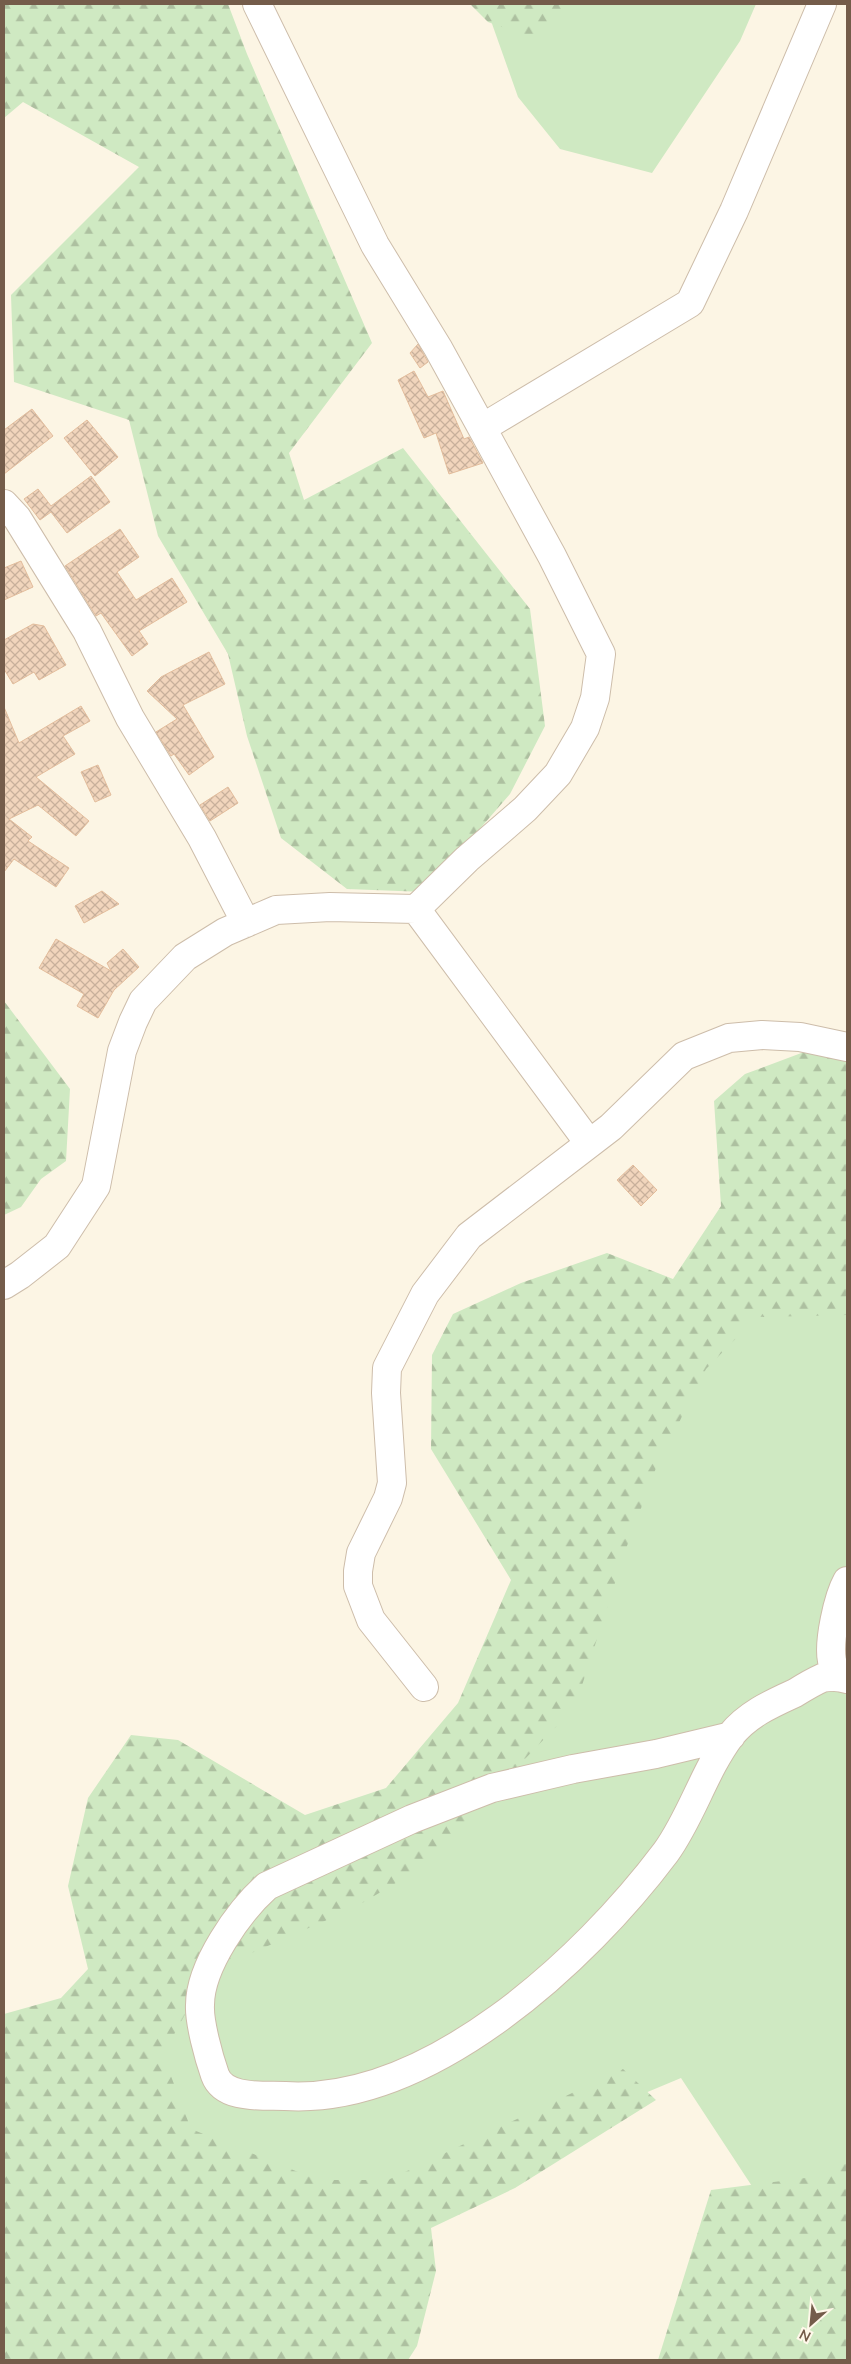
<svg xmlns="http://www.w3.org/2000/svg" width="851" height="2364" viewBox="0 0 851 2364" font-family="Mulish,sans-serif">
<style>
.green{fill:#cfe9c2}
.forest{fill:url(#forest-firs)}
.building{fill:url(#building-cross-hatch);stroke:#e3bd9c}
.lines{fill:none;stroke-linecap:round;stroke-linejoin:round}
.minor-casing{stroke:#cdbdaa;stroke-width:30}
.minor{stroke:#fff;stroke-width:28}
</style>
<defs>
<pattern id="forest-firs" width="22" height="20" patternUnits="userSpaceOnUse" patternTransform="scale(1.25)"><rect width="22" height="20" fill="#cfe9c2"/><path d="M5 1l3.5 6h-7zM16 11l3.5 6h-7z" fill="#adc0a0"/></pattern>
<pattern id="building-cross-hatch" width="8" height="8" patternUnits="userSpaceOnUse" patternTransform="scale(1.25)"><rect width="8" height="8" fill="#f1d5bc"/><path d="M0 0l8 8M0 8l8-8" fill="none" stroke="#c8b09b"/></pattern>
</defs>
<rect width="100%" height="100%" fill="#fcf5e4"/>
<path class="green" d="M 485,4 L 756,4 L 740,41 L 652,173 L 560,149 L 518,97 Z
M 847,1203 L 847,2206 L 769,2212 L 681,2078 L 482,2161 L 316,2259 L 158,2199 L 161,1898 L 460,1771 L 661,1372 Z"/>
<path class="forest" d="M 4,4 L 228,4 L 247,54 L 372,343 L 289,453 L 304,500 L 403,448 L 530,609 L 545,726 L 510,794 L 425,892 L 347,889 L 281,838 L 247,736 L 228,654 L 158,536 L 129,420 L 14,382 L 11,295 L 139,167 L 23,102 L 4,118 Z
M 470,4 L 579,4 L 535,39 L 488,22 Z
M 4,1001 L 70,1089 L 66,1161 L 41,1179 L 21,1207 L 4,1215 Z
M 828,1043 L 847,1056 L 847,1315 L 757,1317 L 706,1369 L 656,1468 L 627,1546 L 575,1707 L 418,1870 L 352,1909 L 208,1972 L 163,2055 L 191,2129 L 318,2180 L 388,2180 L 623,2069 L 656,2100 L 515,2188 L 431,2228 L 436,2271 L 417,2346 L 408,2360 L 4,2360 L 4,2014 L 61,1998 L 88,1969 L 68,1886 L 88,1798 L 131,1735 L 178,1740 L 305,1815 L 386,1788 L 458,1703 L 511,1580 L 431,1449 L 432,1355 L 453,1314 L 521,1283 L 607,1253 L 673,1279 L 721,1206 L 714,1101 L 745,1074 Z
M 847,2163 L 847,2360 L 658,2360 L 711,2190 L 805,2178 Z"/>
<path class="building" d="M 418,344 L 428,362 L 420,368 L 410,353 Z
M 414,371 L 428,397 L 443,391 L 464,439 L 469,437 L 483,463 L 449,474 L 436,433 L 424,438 L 398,380 Z
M 32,409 L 53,436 L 4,474 L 4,430 Z
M 87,420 L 118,457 L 95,476 L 64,438 Z
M 91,476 L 110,502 L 67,533 L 51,512 L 40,520 L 24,499 L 38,489 L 51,506 Z
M 120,529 L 139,557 L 117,572 L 136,600 L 172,578 L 187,602 L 139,631 L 148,644 L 132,656 L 101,613 L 96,616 L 65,566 Z
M 21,561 L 33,587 L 4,600 L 4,568 Z
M 33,624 L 44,626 L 66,665 L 39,680 L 34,672 L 13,684 L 4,669 L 4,640 Z
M 209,652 L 225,684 L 183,705 L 214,757 L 189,775 L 174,754 L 171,756 L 156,732 L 177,719 L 147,691 L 161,677 Z
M 81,706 L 90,721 L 63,736 L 75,754 L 36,777 L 89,821 L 76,836 L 38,805 L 9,819 L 32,837 L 28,841 L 69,868 L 56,887 L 14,859 L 4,872 L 4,707 L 19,743 Z
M 98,765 L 111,795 L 95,802 L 81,772 Z
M 228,787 L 238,803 L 210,821 L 200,805 Z
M 102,891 L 119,904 L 84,923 L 75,906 Z
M 56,939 L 111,971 L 107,963 L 123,949 L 139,967 L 114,990 L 98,1018 L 77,1006 L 84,994 L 39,968 Z
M 633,1165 L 657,1190 L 641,1206 L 617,1180 Z"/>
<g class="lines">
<defs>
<path id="minor" d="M 482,428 L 690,303 L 734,211 L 822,4
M 4,504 L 17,518 L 87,631 L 130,718 L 202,838 L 246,923
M 416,909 L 589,1143
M 4,1285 L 20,1275 L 57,1246 L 96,1186 L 122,1051 L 133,1022 L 143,1001 L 185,957 L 225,932 L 276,910 L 330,907 L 416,909 L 467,859 L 525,809 L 558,774 L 585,728 L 595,698 L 601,654 L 552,556 L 482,428 L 438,348 L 375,245 L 257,4
M 842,1677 C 839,1673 833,1666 832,1661 C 828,1642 838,1597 847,1581
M 424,1687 L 371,1620 L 358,1586 L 358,1571 L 361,1553 L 388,1498 L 392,1483 L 386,1393 L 387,1368 L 425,1294 L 469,1236 L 611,1127 L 684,1056 L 729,1038 L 762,1035 L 800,1037 L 847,1047
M 731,1736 L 656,1754 L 573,1769 L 492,1788 L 412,1819 L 267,1886 C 239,1911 200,1966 200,2005 C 199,2022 209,2058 215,2075 C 224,2100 264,2095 285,2096 C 429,2105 585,1960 666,1852 C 692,1816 704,1771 731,1735 C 748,1714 771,1704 795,1693 C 803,1688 813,1682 822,1678 C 829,1676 840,1677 847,1679"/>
</defs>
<use href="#minor" class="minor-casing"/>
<use href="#minor" class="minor"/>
</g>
<rect width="851" height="2364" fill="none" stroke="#745c4a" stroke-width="10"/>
<g transform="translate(811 2324) rotate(207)" stroke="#fff8ea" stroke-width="4" paint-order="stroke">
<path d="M0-4L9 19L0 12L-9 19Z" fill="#745c4a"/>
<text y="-8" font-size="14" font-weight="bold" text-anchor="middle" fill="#745c4a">N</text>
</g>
</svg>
